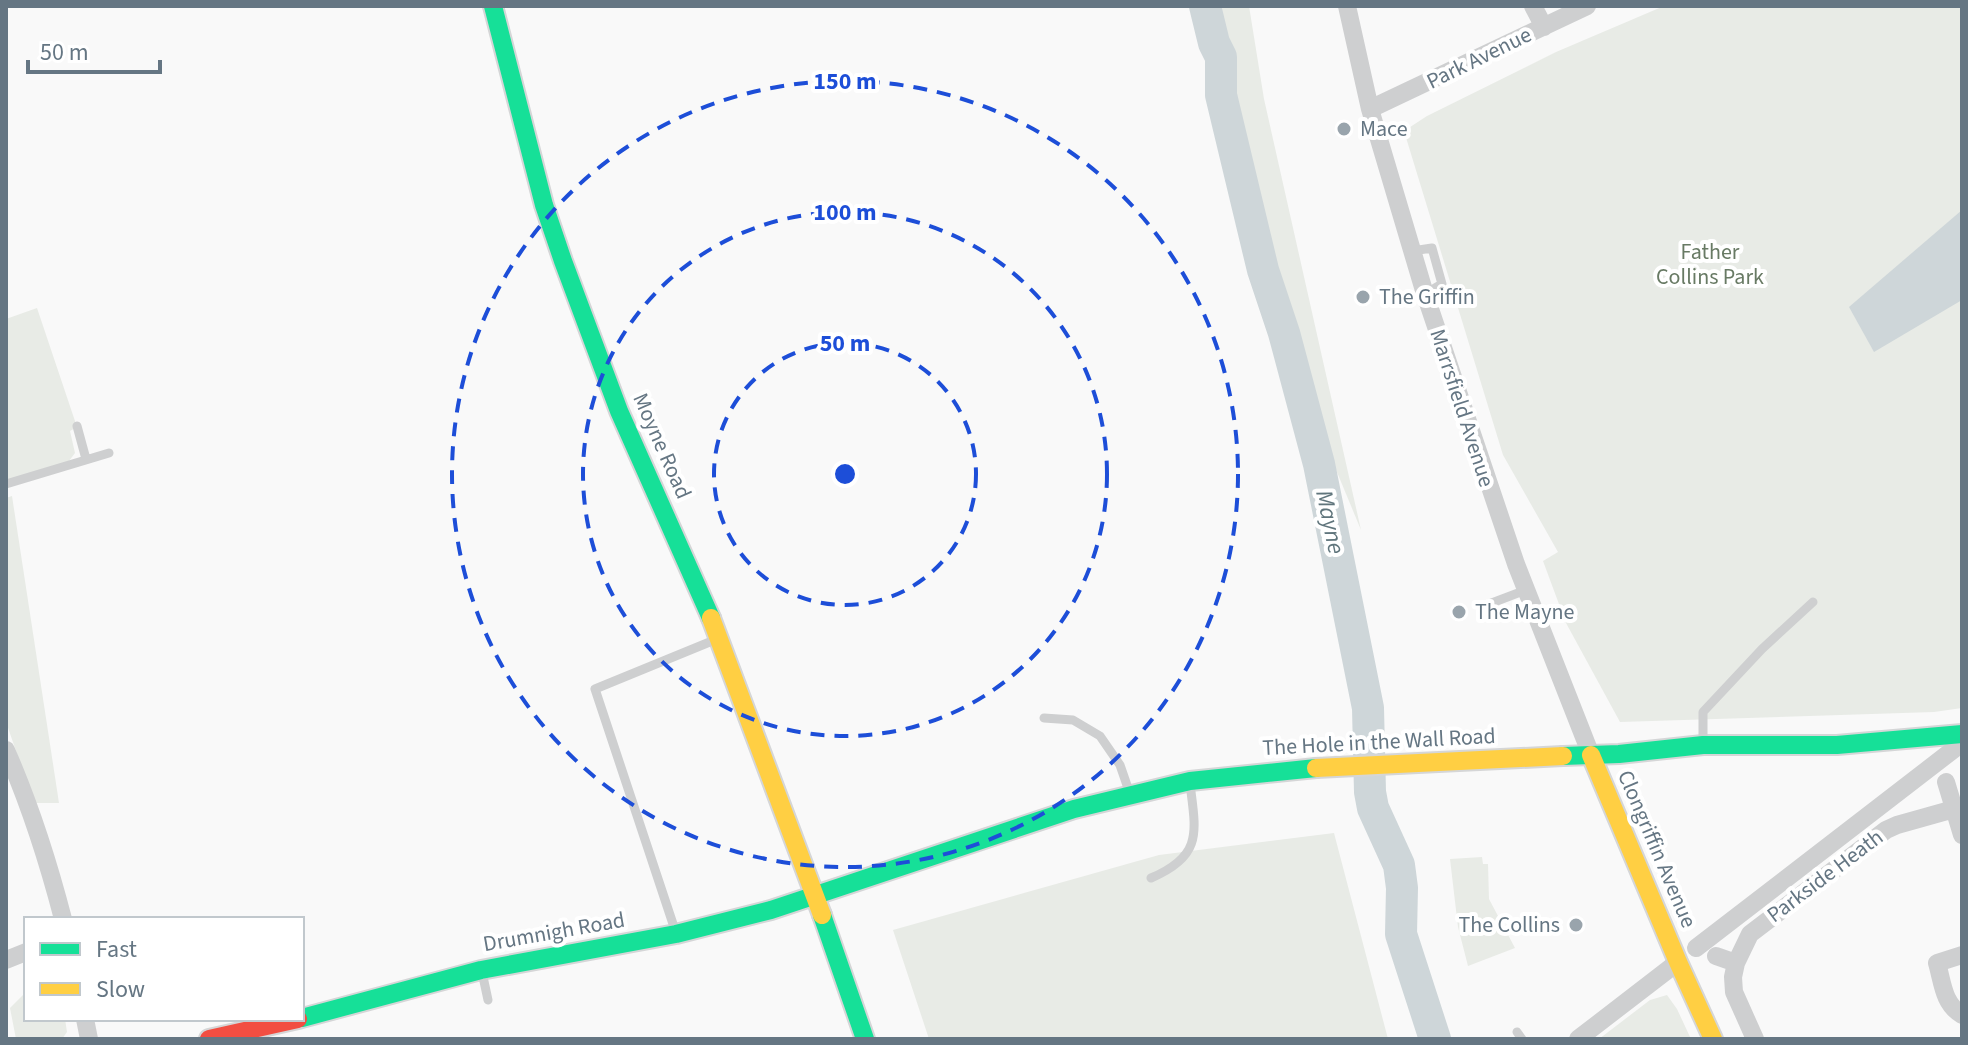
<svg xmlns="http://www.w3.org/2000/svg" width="1968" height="1045" viewBox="0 0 1968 1045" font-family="'Source Sans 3',sans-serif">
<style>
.green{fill:#e8ebe6}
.water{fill:#ced6d9}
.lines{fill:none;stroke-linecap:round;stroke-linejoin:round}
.river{stroke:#ced6d9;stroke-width:32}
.fast-casing{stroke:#d5d6d7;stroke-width:22}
.slow-casing{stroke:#d5d6d7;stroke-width:22}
.jam-casing{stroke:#d5d6d7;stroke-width:22}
.lane{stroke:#cecfd0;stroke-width:9}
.street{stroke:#cecfd0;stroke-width:18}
.fast{stroke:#16e098;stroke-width:18}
.slow{stroke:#ffcf43;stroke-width:18}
.jam{stroke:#f24e42;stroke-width:18}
.ring{fill:none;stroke:#1d4ed8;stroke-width:4;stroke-dasharray:14 10}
.poi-dot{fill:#99a4ac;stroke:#fff;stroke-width:3}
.labels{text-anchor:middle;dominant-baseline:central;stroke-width:8;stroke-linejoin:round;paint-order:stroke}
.street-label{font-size:22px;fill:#657683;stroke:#fff}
.poi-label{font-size:22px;fill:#657683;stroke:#fff;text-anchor:start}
.park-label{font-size:22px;fill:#687a64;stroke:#fff}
.water-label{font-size:24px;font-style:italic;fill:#60757c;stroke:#fff}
.centre{fill:#1d4ed8;stroke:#fff;stroke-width:4}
.ring-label{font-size:24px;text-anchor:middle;font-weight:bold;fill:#1d4ed8;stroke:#fff;stroke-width:8;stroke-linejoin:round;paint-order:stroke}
</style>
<rect width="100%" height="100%" fill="#f9f9f9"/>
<path class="green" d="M 1205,6 L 1249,6 L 1264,99 L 1361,530 L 1327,448 L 1231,127 Z
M 1664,6 L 1962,6 L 1962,708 L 1934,712 L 1620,722 L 1566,623 L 1543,561 L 1558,552 L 1503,455 L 1404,131 L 1427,116 L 1556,52 Z
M 37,308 L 77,427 L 70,431 L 75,453 L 69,461 L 6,483 L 6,319 Z
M 12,496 L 59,803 L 34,803 L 6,722 L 6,498 Z
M 1334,833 L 1388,1039 L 929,1039 L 893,930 L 1159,855 Z
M 1482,857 L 1483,864 L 1488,864 L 1489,899 L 1515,948 L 1468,966 L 1458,927 L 1450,859 Z
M 26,992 L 26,1019 L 65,1019 L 67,1032 L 62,1039 L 16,1039 L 10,1008 Z
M 1667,995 L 1677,1009 L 1691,1039 L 1599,1039 L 1650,1000 Z"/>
<path class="water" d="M 1962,210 L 1962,300 L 1874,352 L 1849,307 Z"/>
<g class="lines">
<path class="river" d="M 1205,6 L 1214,43 L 1221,57 L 1221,95 L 1263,270 L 1284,333 L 1319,464 L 1368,708 L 1370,792 L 1373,808 L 1399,865 L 1402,888 L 1401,934 L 1435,1039"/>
<defs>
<path id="fast" d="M 493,6 L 544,205 L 563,261 L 619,411 L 711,618
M 1563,756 L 1619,754 L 1703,745 L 1837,745 L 1962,734
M 822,915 L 865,1039
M 302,1018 L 481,970 L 676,934 L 771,910 L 1074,809 L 1190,781 L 1316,768"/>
<path id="slow" d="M 711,618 L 822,915
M 1591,755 L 1678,962 L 1713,1039
M 1316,768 L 1563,756"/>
<path id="jam" d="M 209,1039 L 298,1019"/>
</defs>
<use href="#fast" class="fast-casing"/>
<use href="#slow" class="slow-casing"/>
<use href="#jam" class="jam-casing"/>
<path class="lane" d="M 1412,251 L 1432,248 L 1442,284 L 1425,294
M 77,426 L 86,459
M 6,484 L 109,453
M 1489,604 L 1526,590
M 1044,718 L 1073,720 L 1100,736 L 1120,765 L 1130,794
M 1703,742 L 1703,712 L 1762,649 L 1813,602
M 1151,878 C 1203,856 1196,832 1190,784
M 675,930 L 595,689 L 717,639
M 482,972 L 488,1000
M 1517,1032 L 1522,1039"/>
<path class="street" d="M 1347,6 L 1370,109 L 1425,294 L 1516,564 L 1591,755
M 1533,6 L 1544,27
M 1370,109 L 1587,6
M 6,750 C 30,805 48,861 63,919
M 1946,782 L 1962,835
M 1696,948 L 1962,743
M 1962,955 L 1937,963 C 1943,984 1943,1003 1962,1015
M 1716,956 L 1736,963
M 6,960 L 26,952
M 85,1019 L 89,1039
M 1578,1039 L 1678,962
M 1755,1039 L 1734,992 L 1733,977 L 1736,963 L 1750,934 L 1886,830 L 1897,825 L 1954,809"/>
<use href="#fast" class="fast"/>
<use href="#slow" class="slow"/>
<use href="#jam" class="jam"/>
</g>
<g class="ring">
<circle cx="845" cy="474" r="131"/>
<circle cx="845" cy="474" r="262"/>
<circle cx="845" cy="474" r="393"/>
</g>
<g class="poi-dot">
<circle cx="1344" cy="129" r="8"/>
<circle cx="1363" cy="297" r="8"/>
<circle cx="1459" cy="612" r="8"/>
<circle cx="1576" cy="925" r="8"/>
</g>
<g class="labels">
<g class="street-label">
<text transform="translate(1479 58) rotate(-26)">Park Avenue</text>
<text transform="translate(1462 408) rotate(72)">Marrsfield Avenue</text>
<text transform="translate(662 446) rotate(66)">Moyne Road</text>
<text transform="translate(1379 742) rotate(-3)">The Hole in the Wall Road</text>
<text transform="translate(1657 849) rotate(67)">Clongriffin Avenue</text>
<text transform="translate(1825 876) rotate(-37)">Parkside Heath</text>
<text transform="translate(554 932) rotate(-10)">Drumnigh Road</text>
</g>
<g class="poi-label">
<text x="1360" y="129">Mace</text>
<text x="1379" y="297">The Griffin</text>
<text x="1475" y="612">The Mayne</text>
<text x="1560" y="925" text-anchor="end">The Collins</text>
</g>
<g class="park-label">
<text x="1710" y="252">Father<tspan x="1710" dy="25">Collins Park</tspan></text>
</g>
<g class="water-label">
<text transform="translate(1330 522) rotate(78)">Mayne</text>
</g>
</g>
<circle cx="845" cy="474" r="12" class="centre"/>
<g class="ring-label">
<text x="845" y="89">150 m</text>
<text x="845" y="220">100 m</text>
<text x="845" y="351">50 m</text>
</g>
<rect width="1968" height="1045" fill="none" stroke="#657683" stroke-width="16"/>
<rect x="24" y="917" width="280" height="104" fill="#ffffff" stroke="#c1c8cd" stroke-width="2"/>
<rect x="40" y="943" width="40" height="12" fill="#16e098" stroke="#c1c8cd" stroke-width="2"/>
<text x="96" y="957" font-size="24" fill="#657683">Fast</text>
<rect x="40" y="983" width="40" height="12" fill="#ffcf43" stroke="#c1c8cd" stroke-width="2"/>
<text x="96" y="997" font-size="24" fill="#657683">Slow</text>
<path d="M28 60v12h132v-12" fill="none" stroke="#657683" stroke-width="4"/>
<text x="40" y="60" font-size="24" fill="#657683" stroke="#ffffff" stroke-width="6" paint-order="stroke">50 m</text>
</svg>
